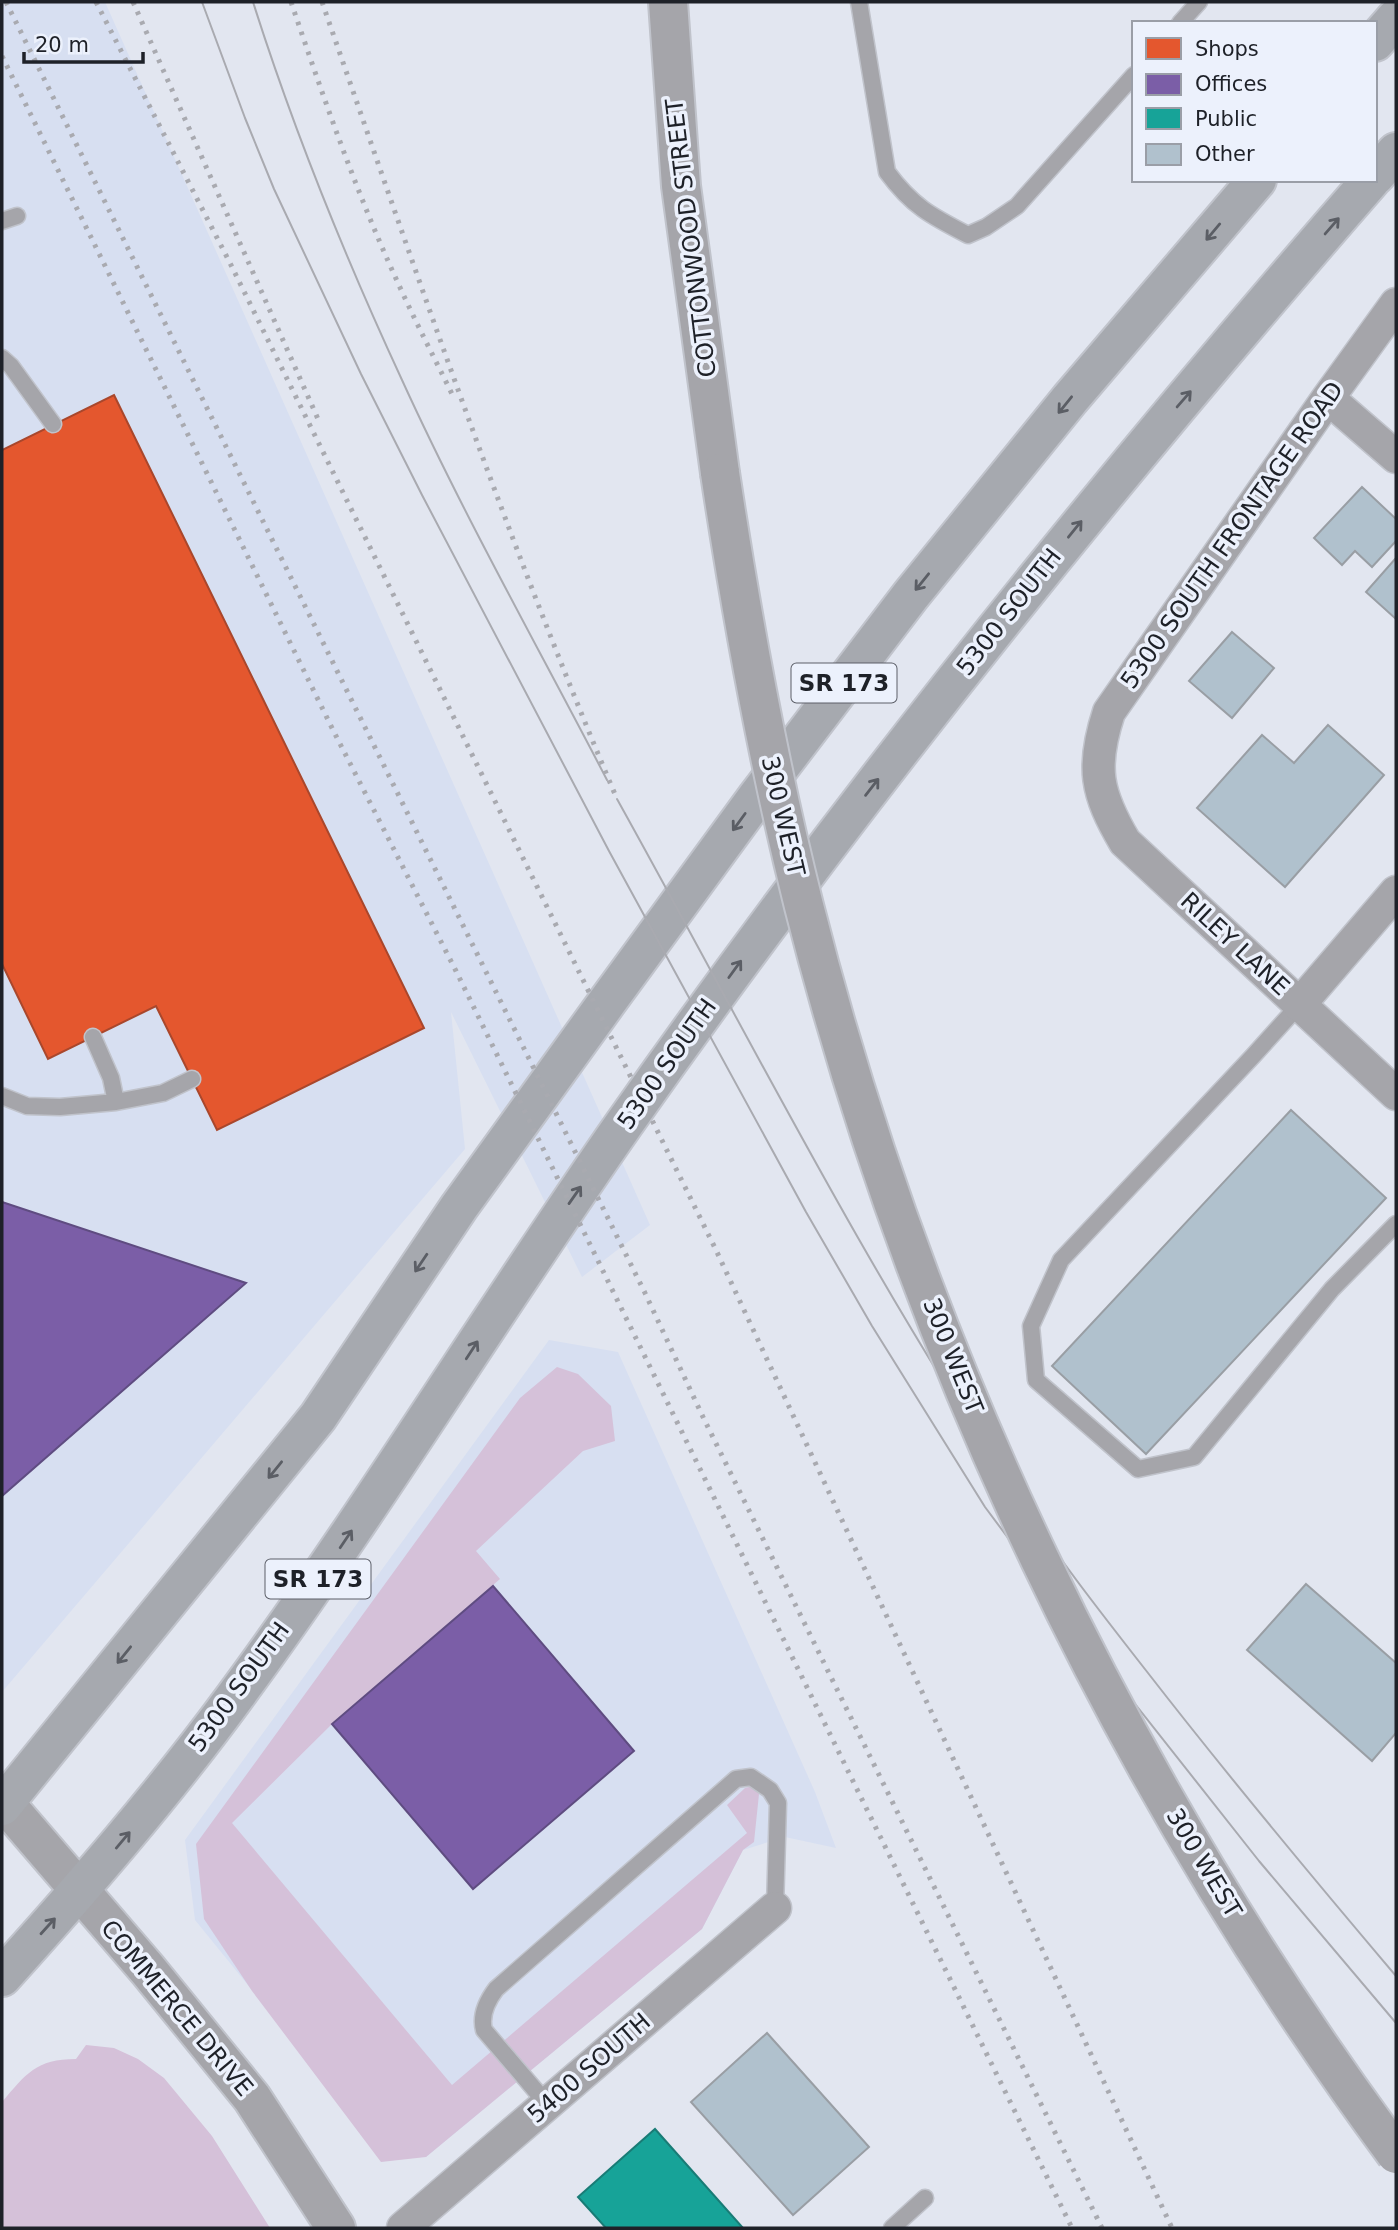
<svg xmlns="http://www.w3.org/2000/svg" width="1398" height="2230" viewBox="0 0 1398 2230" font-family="'DejaVu Sans',sans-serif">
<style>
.built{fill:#d7dff1}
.green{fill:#d5c1d9}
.shops{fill:#e4572e;stroke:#a9472c;stroke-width:2}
.offices{fill:#7b5ea7;stroke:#5f4c81;stroke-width:2}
.public{fill:#17a398;stroke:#197c76;stroke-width:2}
.building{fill:#b0c1cd;stroke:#999ea4;stroke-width:2}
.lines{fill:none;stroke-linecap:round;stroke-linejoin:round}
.service-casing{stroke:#c0c3cb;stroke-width:19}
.minor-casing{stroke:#c0c3cb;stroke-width:35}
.tertiary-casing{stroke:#c0c3cb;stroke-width:42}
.primary-casing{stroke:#c0c3cb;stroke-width:42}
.service{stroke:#a5a5aa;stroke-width:16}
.minor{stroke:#a5a5aa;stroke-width:32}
.tertiary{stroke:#a5a5aa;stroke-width:38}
.primary{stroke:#a6a9af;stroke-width:38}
.tram{stroke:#a9aab0;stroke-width:2}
.rail{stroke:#a9aab0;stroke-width:5;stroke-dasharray:3.5 7;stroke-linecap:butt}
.tertiary-bridge-casing{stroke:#c0c3cb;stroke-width:42;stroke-linecap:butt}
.tertiary-bridge{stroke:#a5a5aa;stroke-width:38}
.oneway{stroke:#5b5e65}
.labels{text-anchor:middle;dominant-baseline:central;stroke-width:7;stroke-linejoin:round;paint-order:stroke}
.shield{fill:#ecf1fc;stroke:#5c5f68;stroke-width:2}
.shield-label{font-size:23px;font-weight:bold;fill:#1e2128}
.street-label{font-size:24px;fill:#1e2128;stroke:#ecf1fc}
</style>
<rect width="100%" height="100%" fill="#e2e6f0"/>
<path class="built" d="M 2,2 L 105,2 L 650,1225 L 582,1277 L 451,1012 L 465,1149 L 2,1692 Z
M 549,1340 L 618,1352 L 815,1792 L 836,1848 L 785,1837 L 743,1850 L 702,1929 L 426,2157 L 291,2038 L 195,1920 L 185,1840 Z"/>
<path class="green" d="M 557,1367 L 578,1374 L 611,1406 L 615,1441 L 583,1451 L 476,1551 L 500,1579 L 332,1724 L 232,1823 L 452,2085 L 747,1833 L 727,1805 L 745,1788 L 753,1786 L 759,1794 L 754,1842 L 743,1850 L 702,1929 L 426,2157 L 381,2162 L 252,1991 L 204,1919 L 196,1844 L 520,1398 Z
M 86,2045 L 114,2048 L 138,2059 L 164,2078 L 212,2136 L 270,2228 L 2,2228 L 2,2102 C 26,2074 36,2059 76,2059 Z"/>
<path class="shops" d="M 114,395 L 424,1028 L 217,1130 L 156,1006 L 48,1059 L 2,964 L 2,450 Z"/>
<path class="offices" d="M 2,1202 L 246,1283 L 2,1496 Z
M 493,1586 L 634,1751 L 473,1889 L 332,1724 Z"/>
<path class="public" d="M 655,2129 L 743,2228 L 606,2228 L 578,2197 Z"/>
<path class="building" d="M 1362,487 L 1396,519 L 1396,541 L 1372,567 L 1355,551 L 1342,565 L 1314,538 Z
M 1396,558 L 1396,619 L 1366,592 Z
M 1232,632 L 1274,668 L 1232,718 L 1189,681 Z
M 1328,725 L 1384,775 L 1285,887 L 1197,808 L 1262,735 L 1294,763 Z
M 1291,1110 L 1386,1198 L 1146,1454 L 1052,1366 Z
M 1306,1584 L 1396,1663 L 1396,1733 L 1372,1761 L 1247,1650 Z
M 767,2033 L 869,2147 L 793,2215 L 691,2102 Z"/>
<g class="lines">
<defs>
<path id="service" d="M 859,2 L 887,172 C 912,206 931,216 968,235 L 986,227 L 1017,206 L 1134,75
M 1180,23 L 1199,2
M 2,221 L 17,216
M 2,358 L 11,366 L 53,424
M 1299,1005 L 1253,1056 L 1061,1260 L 1031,1326 L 1036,1380 L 1138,1469 L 1194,1457 L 1332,1289 L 1396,1224
M 93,1037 L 111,1078 L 116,1102
M 2,1096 L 27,1106 L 60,1107 L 116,1102 L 163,1093 L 192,1079
M 547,2104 L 484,2030 C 480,2015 487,2001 496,1989 L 736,1779 L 751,1777 L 770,1790 L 778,1803 L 775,1908
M 892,2228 L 925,2198"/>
<path id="minor" d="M 1396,304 L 1328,398 L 1109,712 C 1091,767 1096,793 1125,842 L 1396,1094
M 1328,398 L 1396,457
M 1299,1005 L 1396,892
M 403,2228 L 775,1908"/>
<path id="tertiary" d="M 668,2 L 681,186 L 720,473
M 2,1800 L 148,1970 L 252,2098 L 336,2228"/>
<path id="primary" d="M 1375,42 L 1396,18
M 1375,176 L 1396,152
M 2,1806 L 318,1417 L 459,1207 L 607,1002 L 757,797 L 911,595 L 1070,399 L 1257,180
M 2,1977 C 83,1887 162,1796 234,1698 C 371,1512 491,1314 624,1124 C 855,795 1107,483 1371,180"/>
</defs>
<use href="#service" class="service-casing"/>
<use href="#minor" class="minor-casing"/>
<use href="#tertiary" class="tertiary-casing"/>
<use href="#primary" class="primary-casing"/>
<use href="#service" class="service"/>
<use href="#minor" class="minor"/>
<use href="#tertiary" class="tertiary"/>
<use href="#primary" class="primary"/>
<path class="tram" d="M 202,2 L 245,118 L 274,189 L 361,374 L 422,495 L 609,851 L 806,1212 L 872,1326 L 985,1507 L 1079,1633 L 1259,1861 L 1396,2023
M 253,2 C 294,131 345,257 402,380 C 464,516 538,647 607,780
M 617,799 C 746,1031 865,1269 1013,1490 C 1055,1554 1101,1613 1148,1673 C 1228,1776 1312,1877 1396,1976"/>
<path class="rail" d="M 6,2 L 645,1293 L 703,1417 L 1102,2228
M 96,2 L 230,263 L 716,1250 L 1172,2228
M 133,2 L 318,419
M 291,2 C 323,96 356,192 398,283 C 415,321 434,357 452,394
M 322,2 C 415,269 506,538 617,799
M 2,56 L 333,730 L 456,971 L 1072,2228"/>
<defs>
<path id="tertiary-bridge" d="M 720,473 C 742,619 768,763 804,906 C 917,1354 1122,1783 1396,2154"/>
</defs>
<use href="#tertiary-bridge" class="tertiary-bridge-casing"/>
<use href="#tertiary-bridge" class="tertiary-bridge"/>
</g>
<defs><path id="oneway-shaft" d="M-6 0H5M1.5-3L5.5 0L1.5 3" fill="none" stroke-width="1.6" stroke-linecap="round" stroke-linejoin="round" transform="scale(1.75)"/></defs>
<g class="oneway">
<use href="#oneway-shaft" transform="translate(1332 226) rotate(-49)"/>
<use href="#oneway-shaft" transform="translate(1213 232) rotate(130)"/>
<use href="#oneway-shaft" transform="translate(1184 399) rotate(-49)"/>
<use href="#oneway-shaft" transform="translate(1065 405) rotate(129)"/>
<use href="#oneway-shaft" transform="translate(1075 529) rotate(-51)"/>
<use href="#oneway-shaft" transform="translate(922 582) rotate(129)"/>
<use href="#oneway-shaft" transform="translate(872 787) rotate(-52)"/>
<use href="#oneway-shaft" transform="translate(739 822) rotate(126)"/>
<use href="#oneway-shaft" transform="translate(735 969) rotate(-54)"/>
<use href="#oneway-shaft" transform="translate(575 1195) rotate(-55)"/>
<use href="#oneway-shaft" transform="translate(421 1263) rotate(124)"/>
<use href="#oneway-shaft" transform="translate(472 1350) rotate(-57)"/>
<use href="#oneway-shaft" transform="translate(275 1470) rotate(129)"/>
<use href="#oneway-shaft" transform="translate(346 1539) rotate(-56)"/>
<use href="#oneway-shaft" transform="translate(124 1655) rotate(129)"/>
<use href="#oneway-shaft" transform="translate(123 1840) rotate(-50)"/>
<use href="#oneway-shaft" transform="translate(48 1926) rotate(-48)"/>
</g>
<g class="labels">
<g class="shield">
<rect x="791.5" y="663.5" width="105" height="39" rx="5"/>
<rect x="265.5" y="1559.5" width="105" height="39" rx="5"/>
</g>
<g class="shield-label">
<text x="844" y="683">SR 173</text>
<text x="318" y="1579">SR 173</text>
</g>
<g class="street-label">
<text transform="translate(691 238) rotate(-97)">COTTONWOOD STREET</text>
<text transform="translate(1232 535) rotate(-55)">5300 SOUTH FRONTAGE ROAD</text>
<text transform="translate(1009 612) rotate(-52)">5300 SOUTH</text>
<text transform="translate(783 816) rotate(77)">300 WEST</text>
<text transform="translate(1235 944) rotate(43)">RILEY LANE</text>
<text transform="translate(667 1064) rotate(-55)">5300 SOUTH</text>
<text transform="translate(953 1356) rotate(68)">300 WEST</text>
<text transform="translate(239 1687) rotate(-54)">5300 SOUTH</text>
<text transform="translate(1204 1863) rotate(59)">300 WEST</text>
<text transform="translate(177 2008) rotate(50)">COMMERCE DRIVE</text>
<text transform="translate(589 2068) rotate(-41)">5400 SOUTH</text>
</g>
</g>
<rect width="1398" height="2230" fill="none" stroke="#1e2128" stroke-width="7"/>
<rect x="1132" y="21" width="245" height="161" fill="#ecf1fc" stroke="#9a9ea7" stroke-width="2"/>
<rect x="1146" y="38" width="35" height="21" fill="#e4572e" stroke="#9a9ea7" stroke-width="2"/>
<text x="1195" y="56" font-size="21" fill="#1e2128">Shops</text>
<rect x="1146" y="74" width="35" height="21" fill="#7b5ea7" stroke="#9a9ea7" stroke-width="2"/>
<text x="1195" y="91" font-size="21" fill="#1e2128">Offices</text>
<rect x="1146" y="108" width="35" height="21" fill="#17a398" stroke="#9a9ea7" stroke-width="2"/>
<text x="1195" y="126" font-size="21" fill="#1e2128">Public</text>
<rect x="1146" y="144" width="35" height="21" fill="#b0c1cd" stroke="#9a9ea7" stroke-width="2"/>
<text x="1195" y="161" font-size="21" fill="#1e2128">Other</text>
<path d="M24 52v10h119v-10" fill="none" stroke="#1e2128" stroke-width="3.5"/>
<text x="35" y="52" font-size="21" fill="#1e2128" stroke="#ecf1fc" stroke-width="5" paint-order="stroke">20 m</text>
</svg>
